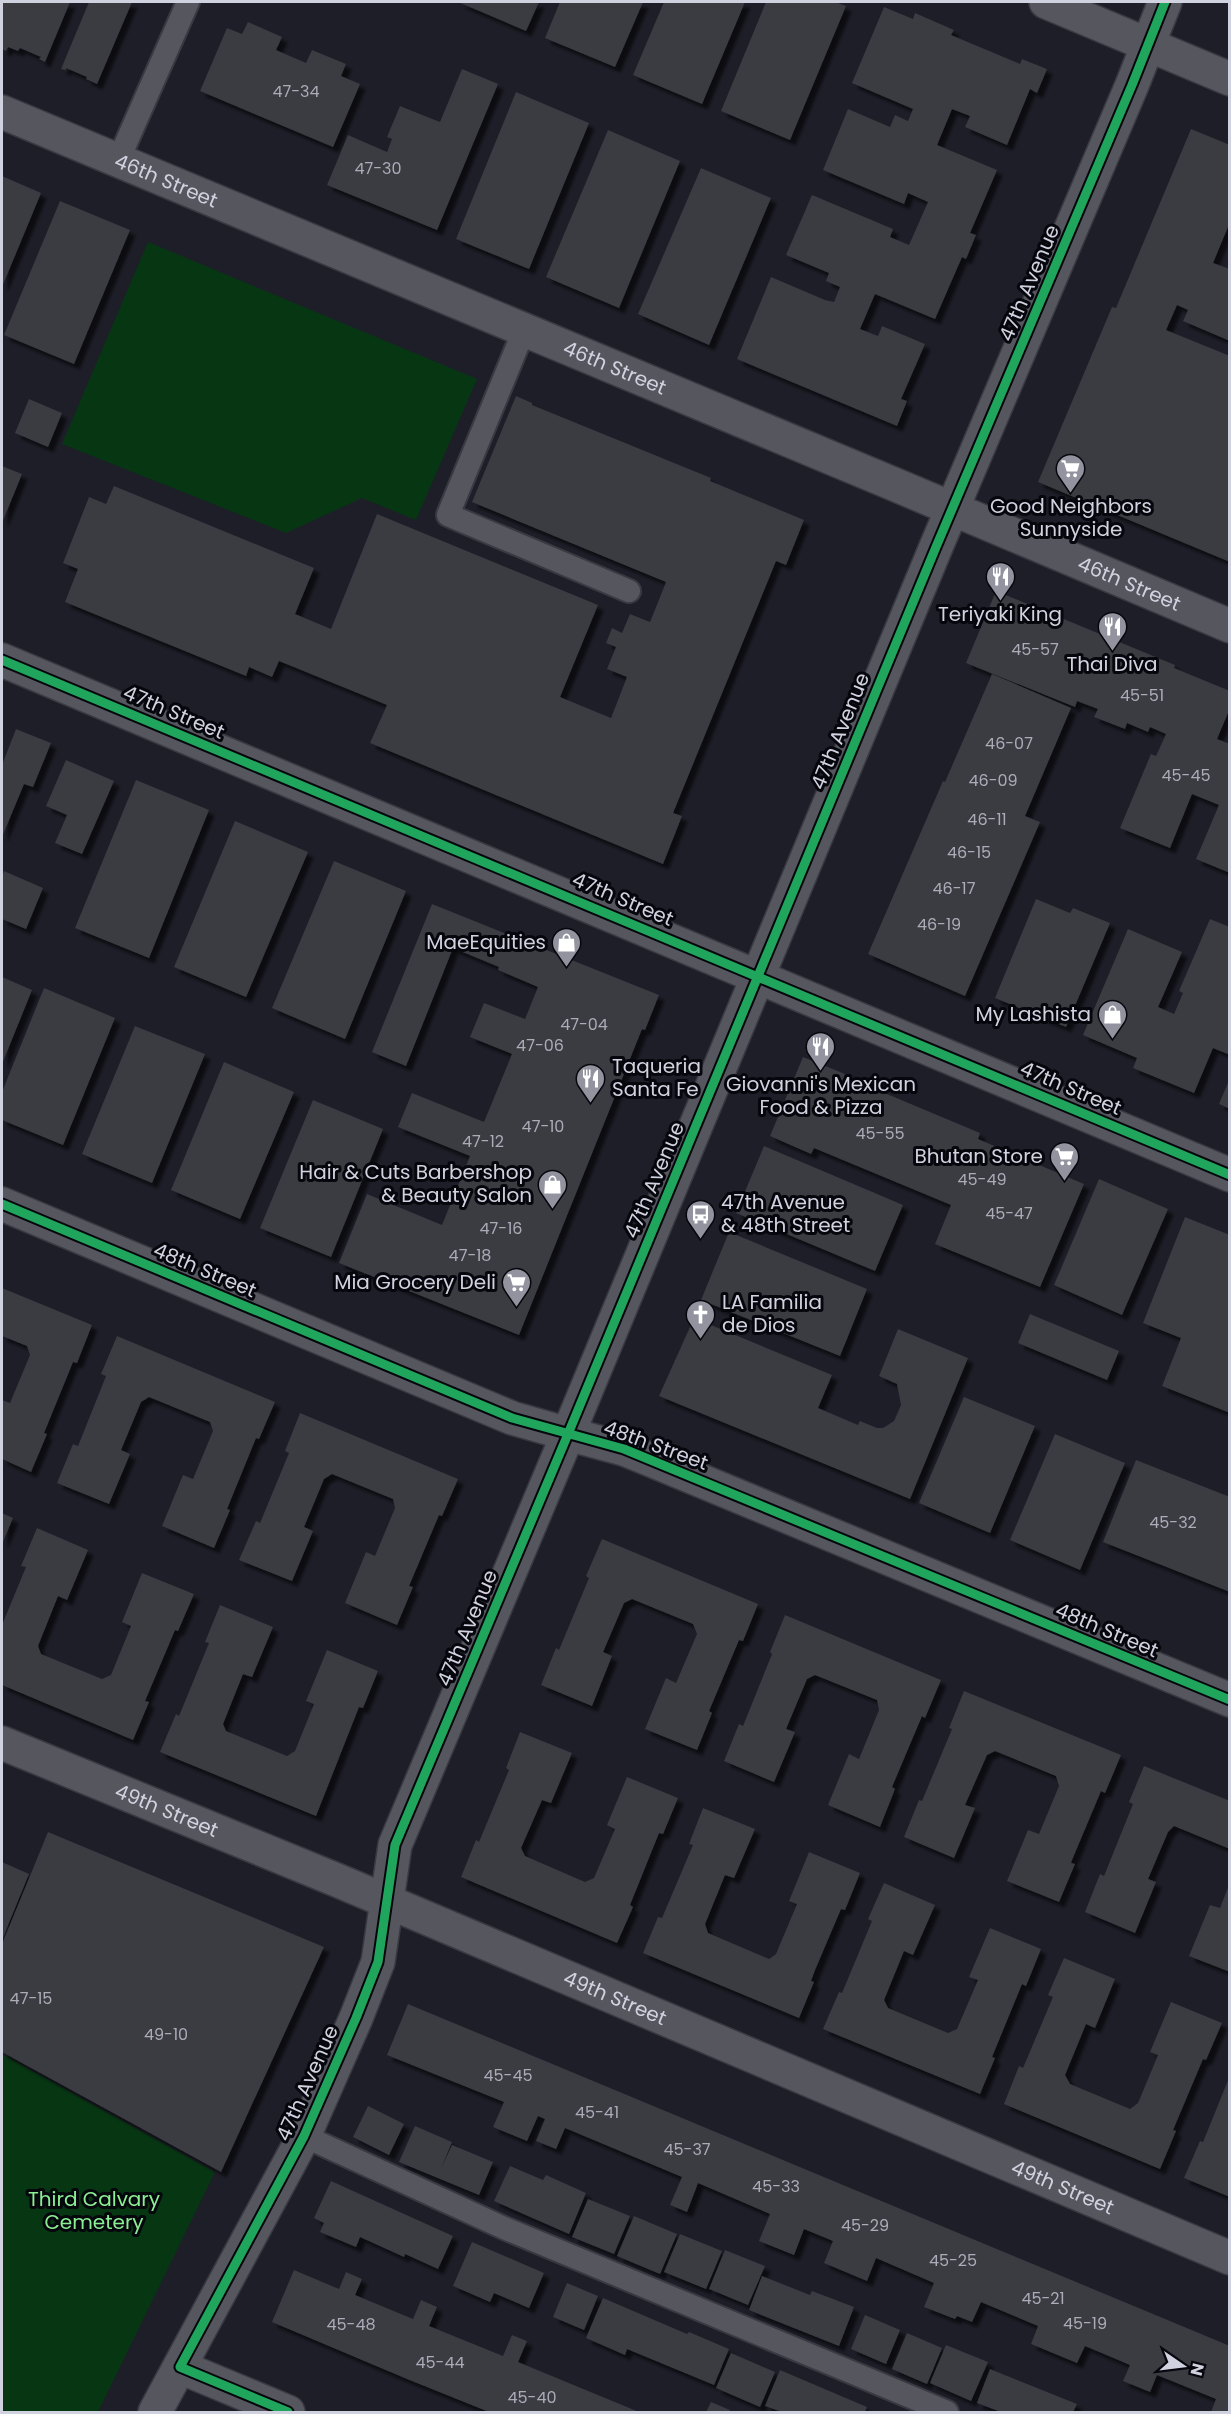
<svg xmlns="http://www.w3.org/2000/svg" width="1231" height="2414" viewBox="0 0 1231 2414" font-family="Poppins,sans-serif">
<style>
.green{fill:#073613}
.building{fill:#3a3a43;filter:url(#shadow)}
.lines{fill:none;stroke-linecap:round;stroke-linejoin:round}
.service-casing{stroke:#393942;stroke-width:26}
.minor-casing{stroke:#393942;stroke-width:36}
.tertiary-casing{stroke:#393942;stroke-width:36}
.service{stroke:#56565f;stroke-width:22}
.minor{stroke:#56565f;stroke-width:33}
.tertiary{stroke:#56565f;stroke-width:33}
.cycleway-casing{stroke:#06060d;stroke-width:13}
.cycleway{stroke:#20a55d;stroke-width:9}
.labels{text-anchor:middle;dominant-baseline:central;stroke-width:6;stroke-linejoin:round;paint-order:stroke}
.number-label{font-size:16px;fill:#abacb8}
.street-label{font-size:20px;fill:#d1d2df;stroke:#06060d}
.poi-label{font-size:20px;fill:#d1d2df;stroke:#06060d;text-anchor:end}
.park-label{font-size:20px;fill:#8aee93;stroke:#06060d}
</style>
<defs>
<filter id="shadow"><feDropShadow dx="5.5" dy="5.5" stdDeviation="1.5" flood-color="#0009"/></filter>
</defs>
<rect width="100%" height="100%" fill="#1e1e29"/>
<path class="green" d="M 148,242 L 477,379 L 416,520 L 362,498 L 286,533 L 62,444 Z
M 2,2054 L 215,2172 L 98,2412 L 2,2412 Z"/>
<path class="building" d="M 2,2 L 70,2 L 45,62 L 39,59 L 41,57 L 20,48 L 18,51 L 8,47 L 6,51 L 2,49 Z
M 89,2 L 132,2 L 97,84 L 86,79 L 87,77 L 66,68 L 66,70 L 61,69 Z
M 458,2 L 539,2 L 526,31 Z
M 560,2 L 643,2 L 615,67 L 545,38 Z
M 664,2 L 745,2 L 702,104 L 633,75 Z
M 766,2 L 835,2 L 846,6 L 790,140 L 721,111 Z
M 884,7 L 913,19 L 915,13 L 954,30 L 951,35 L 1020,64 L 1022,59 L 1047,69 L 1037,93 L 1030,89 L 1007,145 L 965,127 L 970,116 L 952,109 L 937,145 L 997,170 L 970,233 L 976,235 L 966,259 L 962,257 L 935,319 L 875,294 L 860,329 L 878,336 L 882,326 L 925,344 L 901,399 L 907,401 L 897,426 L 737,359 L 771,277 L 825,300 L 834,302 L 840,287 L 826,281 L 829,273 L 786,255 L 812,195 L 893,229 L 890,237 L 909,245 L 928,202 L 908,193 L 904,204 L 823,170 L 848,109 L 890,127 L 895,115 L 908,121 L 913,109 L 852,83 Z
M 248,22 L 282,37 L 276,50 L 306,63 L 312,50 L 346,64 L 341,76 L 360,84 L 333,147 L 200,91 L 227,28 L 242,34 Z
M 462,69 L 498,84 L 437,230 L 327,185 L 348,135 L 387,152 L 392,139 L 387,137 L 400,106 L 440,122 Z
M 516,92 L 589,123 L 529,269 L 456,239 Z
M 1191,129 L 1230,145 L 1230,222 L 1213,263 L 1230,269 L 1230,341 L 1183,321 L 1188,310 L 1177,305 L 1166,330 L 1230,356 L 1230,562 L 1038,482 L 1112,307 L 1116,308 Z
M 608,130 L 680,161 L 619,308 L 546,277 Z
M 701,168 L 771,198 L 709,345 L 638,314 Z
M 2,176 L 41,193 L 2,287 Z
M 60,201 L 130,230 L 74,364 L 4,335 Z
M 516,396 L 532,403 L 532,405 L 711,478 L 710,481 L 804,520 L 786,565 L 776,561 L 727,681 L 673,813 L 682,816 L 663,864 L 370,743 L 387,705 L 279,661 L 272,677 L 249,667 L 246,676 L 65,602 L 78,569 L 63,563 L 89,497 L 106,504 L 114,486 L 314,568 L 295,614 L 331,629 L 377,514 L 598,605 L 560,697 L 611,718 L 627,677 L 607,669 L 616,647 L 606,643 L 612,628 L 622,633 L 630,614 L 650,622 L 666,582 L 472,502 Z
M 29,399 L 62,413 L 48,447 L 15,433 Z
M 2,466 L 22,474 L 2,523 Z
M 996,591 L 1175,665 L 1174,668 L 1230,691 L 1230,708 L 1217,739 L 1230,744 L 1230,873 L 1196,859 L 1219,805 L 1192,794 L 1170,848 L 1120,828 L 1151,754 L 1156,756 L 1166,734 L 1150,727 L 1148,732 L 1127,723 L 1125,729 L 1094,717 L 1098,709 L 1077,701 L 1075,707 L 966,663 Z
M 992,674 L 1071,708 L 1025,816 L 1040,822 L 965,996 L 868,954 L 943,781 L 945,782 Z
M 16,729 L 51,743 L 33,787 L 24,784 L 2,837 L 2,765 Z
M 66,760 L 114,781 L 82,854 L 55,843 L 67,815 L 46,806 Z
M 136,780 L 209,810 L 149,958 L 75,928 Z
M 235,821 L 308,852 L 246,997 L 174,967 Z
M 334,861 L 406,891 L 345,1039 L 272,1008 Z
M 4,871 L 43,888 L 26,929 L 2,919 L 2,877 Z
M 1036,899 L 1070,913 L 1073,908 L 1110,923 L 1066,1027 L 995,998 Z
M 432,904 L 659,995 L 645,1030 L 642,1029 L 519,1335 L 339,1263 L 367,1194 L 442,1225 L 470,1156 L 398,1127 L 412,1093 L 484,1122 L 512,1054 L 470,1037 L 484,1003 L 525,1019 L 538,987 L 498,970 L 499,967 L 453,948 L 406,1066 L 372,1052 Z
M 1210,919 L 1230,927 L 1230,1055 L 1213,1048 L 1194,1093 L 1133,1068 L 1137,1058 L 1083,1035 L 1128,929 L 1182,952 L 1158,1007 L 1174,1014 L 1183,993 L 1179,991 Z
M 2,977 L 32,990 L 2,1064 Z
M 44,988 L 115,1018 L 63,1145 L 2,1120 L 2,1092 Z
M 135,1026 L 205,1054 L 152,1183 L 82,1154 Z
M 803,1057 L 845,1074 L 844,1076 L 980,1133 L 978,1139 L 1084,1184 L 1040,1287 L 935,1244 L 951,1205 L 814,1148 L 811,1154 L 770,1136 Z
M 224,1062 L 294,1092 L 240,1219 L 171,1190 Z
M 1230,1078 L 1230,1109 L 1219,1104 Z
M 313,1100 L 383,1129 L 331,1257 L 260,1228 Z
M 764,1146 L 903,1205 L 875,1271 L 736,1213 Z
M 1099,1179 L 1168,1209 L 1122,1315 L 1054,1285 Z
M 1185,1217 L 1230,1235 L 1230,1413 L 1162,1386 L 1181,1338 L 1143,1323 Z
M 729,1232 L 867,1289 L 840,1356 L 701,1300 Z
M 2,1288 L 92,1325 L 77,1363 L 73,1362 L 44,1433 L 47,1434 L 31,1472 L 2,1459 L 2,1400 L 10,1403 L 30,1355 L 27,1346 L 2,1336 Z
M 1030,1314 L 1119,1351 L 1107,1380 L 1018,1343 Z
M 694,1318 L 832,1375 L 818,1408 L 858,1425 L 860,1421 L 877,1428 L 883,1428 L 894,1421 L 901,1405 L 897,1384 L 879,1376 L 898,1329 L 968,1358 L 910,1499 L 659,1396 Z
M 117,1336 L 275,1402 L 259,1439 L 256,1438 L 227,1509 L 230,1510 L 214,1548 L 162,1526 L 183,1475 L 193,1479 L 213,1431 L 210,1422 L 149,1397 L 141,1402 L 121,1450 L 130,1454 L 109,1504 L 57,1483 L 73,1444 L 78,1446 L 106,1376 L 101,1374 Z
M 964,1397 L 1035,1426 L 990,1533 L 919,1503 Z
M 300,1413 L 458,1479 L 442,1516 L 439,1515 L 409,1586 L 413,1587 L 397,1625 L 345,1603 L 366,1552 L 375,1556 L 395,1508 L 393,1499 L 332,1474 L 324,1479 L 304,1527 L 313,1531 L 292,1581 L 239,1560 L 256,1521 L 260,1523 L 289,1453 L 285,1451 Z
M 1055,1434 L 1125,1463 L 1080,1570 L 1010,1540 Z
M 1136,1460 L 1230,1497 L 1230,1592 L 1103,1542 Z
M 2,1513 L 13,1518 L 2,1544 Z
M 37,1528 L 88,1550 L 67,1600 L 58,1596 L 38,1646 L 41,1654 L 102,1679 L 111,1675 L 131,1626 L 122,1622 L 142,1573 L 194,1594 L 178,1631 L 175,1630 L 145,1701 L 149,1702 L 133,1740 L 2,1685 L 2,1625 L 26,1567 L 21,1566 Z
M 602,1539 L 758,1604 L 743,1641 L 739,1640 L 709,1711 L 712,1713 L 697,1750 L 645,1729 L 666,1678 L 676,1683 L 697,1634 L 693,1624 L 632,1599 L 624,1603 L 603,1652 L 612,1656 L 592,1706 L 541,1685 L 556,1648 L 559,1650 L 589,1578 L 586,1576 Z
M 220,1605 L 273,1627 L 252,1677 L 243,1674 L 223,1724 L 226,1731 L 287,1756 L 295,1751 L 314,1704 L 306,1701 L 327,1650 L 378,1671 L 363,1708 L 359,1707 L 316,1816 L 160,1752 L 176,1714 L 179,1716 L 209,1643 L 205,1642 Z
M 785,1615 L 941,1680 L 925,1718 L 922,1716 L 892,1787 L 895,1789 L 880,1827 L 828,1805 L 849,1754 L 859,1759 L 879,1710 L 877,1700 L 815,1675 L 807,1679 L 786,1729 L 795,1732 L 774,1782 L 724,1761 L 739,1724 L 743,1726 L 772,1654 L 770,1652 Z
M 964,1691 L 1121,1755 L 1105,1793 L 1101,1791 L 1072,1860 L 1071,1863 L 1075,1864 L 1059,1902 L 1007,1881 L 1028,1830 L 1039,1834 L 1059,1786 L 1056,1776 L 995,1751 L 987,1755 L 965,1805 L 975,1808 L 954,1858 L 904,1837 L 919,1800 L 922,1801 L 952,1729 L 949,1728 Z
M 520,1732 L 572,1753 L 551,1803 L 542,1800 L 521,1848 L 525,1856 L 585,1882 L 594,1878 L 615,1829 L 607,1825 L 627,1777 L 678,1798 L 663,1834 L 659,1833 L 630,1905 L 633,1907 L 617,1943 L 461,1877 L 476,1840 L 479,1842 L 509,1770 L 506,1768 Z
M 1144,1766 L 1230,1801 L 1230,1849 L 1174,1826 L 1168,1832 L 1148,1879 L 1156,1882 L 1135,1933 L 1085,1912 L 1100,1874 L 1104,1876 L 1133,1804 L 1129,1802 Z
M 703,1808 L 755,1829 L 734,1878 L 725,1875 L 705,1924 L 708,1933 L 769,1959 L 776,1954 L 797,1904 L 789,1901 L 809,1852 L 860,1873 L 845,1910 L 841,1909 L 815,1970 L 811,1981 L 814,1982 L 799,2018 L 643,1953 L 658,1917 L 662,1918 L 693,1845 L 689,1844 Z
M 48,1832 L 324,1947 L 221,2172 L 2,2052 L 2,1944 Z
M 2,1862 L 29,1874 L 2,1940 Z
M 884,1883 L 935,1905 L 913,1955 L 904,1951 L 884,2000 L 888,2008 L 948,2033 L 957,2029 L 978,1980 L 969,1977 L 990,1928 L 1041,1949 L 1026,1986 L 1022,1984 L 992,2057 L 995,2058 L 980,2094 L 823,2029 L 839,1992 L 842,1993 L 872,1921 L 868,1919 Z
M 1229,1885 L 1230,1885 L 1230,1972 L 1189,1956 L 1210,1905 L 1220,1908 Z
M 1064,1958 L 1115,1979 L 1095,2028 L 1086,2024 L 1065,2075 L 1070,2084 L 1130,2109 L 1138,2103 L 1158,2055 L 1150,2052 L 1171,2002 L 1222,2023 L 1206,2060 L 1203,2059 L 1173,2130 L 1176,2131 L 1160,2169 L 1004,2104 L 1019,2066 L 1023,2068 L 1053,1997 L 1048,1995 Z
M 408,2004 L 1230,2346 L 1230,2412 L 1211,2412 L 1216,2399 L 1157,2375 L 1150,2392 L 1123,2381 L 1130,2365 L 1085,2346 L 1077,2363 L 1031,2344 L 1038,2326 L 981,2302 L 972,2322 L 957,2316 L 955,2319 L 924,2307 L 934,2283 L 876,2258 L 867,2281 L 824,2263 L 833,2241 L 804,2229 L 794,2255 L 759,2241 L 770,2214 L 698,2183 L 687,2212 L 670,2205 L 682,2177 L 565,2128 L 556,2149 L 536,2141 L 545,2119 L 538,2116 L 527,2141 L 493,2127 L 504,2102 L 387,2055 Z
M 1229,2078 L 1230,2078 L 1230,2197 L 1184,2178 L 1200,2141 L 1203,2142 Z
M 368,2106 L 404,2124 L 389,2155 L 353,2137 Z
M 415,2126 L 452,2142 L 441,2169 L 452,2145 L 493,2162 L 479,2195 L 399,2162 Z
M 510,2166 L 543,2180 L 546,2175 L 586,2193 L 569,2234 L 494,2201 Z
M 331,2181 L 453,2236 L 438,2269 L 405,2254 L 404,2257 L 360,2237 L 356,2247 L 320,2232 L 324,2223 L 314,2218 Z
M 588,2199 L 630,2216 L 614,2254 L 572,2237 Z
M 634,2216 L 677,2234 L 660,2274 L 617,2256 Z
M 680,2234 L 722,2251 L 706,2289 L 664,2272 Z
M 472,2242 L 544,2273 L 529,2308 L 494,2293 L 490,2302 L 453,2286 Z
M 725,2250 L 765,2266 L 748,2305 L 709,2289 Z
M 294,2270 L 339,2289 L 346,2272 L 362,2279 L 355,2295 L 413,2319 L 421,2300 L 437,2307 L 429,2326 L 503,2356 L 512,2335 L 527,2341 L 518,2362 L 639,2412 L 489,2412 L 407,2379 L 272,2322 Z
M 762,2276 L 810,2295 L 812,2291 L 854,2307 L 839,2346 L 749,2310 Z
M 567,2283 L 598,2296 L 584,2330 L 553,2317 Z
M 603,2298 L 687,2334 L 689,2332 L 729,2349 L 714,2385 L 627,2349 L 625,2355 L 586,2338 Z
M 865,2315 L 900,2330 L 886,2364 L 851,2349 Z
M 907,2333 L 942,2348 L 927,2384 L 892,2369 Z
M 946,2345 L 988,2362 L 971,2401 L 930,2383 Z
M 731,2353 L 775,2372 L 760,2407 L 716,2388 Z
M 990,2369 L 1077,2404 L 1073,2412 L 1001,2412 L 977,2403 Z
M 780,2370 L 867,2407 L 865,2412 L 782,2412 L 765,2406 Z
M 711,2402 L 730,2410 L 729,2412 L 706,2412 Z"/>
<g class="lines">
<defs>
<path id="service" d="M 118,161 L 188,2
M 524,330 L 448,515 L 629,591
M 304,2136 L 504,2228 L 947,2412"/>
<g id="minor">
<path d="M 1046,2 L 1230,79"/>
<path id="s1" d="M 2,112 L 896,485 L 1230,626"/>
<path d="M 2,660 L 1230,1175"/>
<path d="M 568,1434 L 624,1449 L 651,1460 L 1230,1700"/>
<path id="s2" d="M 2,1743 L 339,1881 L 1230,2258"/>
<path d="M 180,2367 L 288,2412"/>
<path d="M 155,2412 L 304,2136 L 356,2018 L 378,1962 L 395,1845 L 568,1434 L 936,547 L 1132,85 L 1165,2"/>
</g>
<path id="tertiary" d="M 2,1204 L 512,1418 L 568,1434"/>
</defs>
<use href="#service" class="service-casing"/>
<use href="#minor" class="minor-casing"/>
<use href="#tertiary" class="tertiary-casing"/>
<use href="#service" class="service"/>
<use href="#minor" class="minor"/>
<use href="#tertiary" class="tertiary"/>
<defs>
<path id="cycleway" d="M 2,660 L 1230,1175
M 2,1204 L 512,1418 L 624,1449 L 1230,1700
M 288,2412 L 180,2367 L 304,2136 L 356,2018 L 378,1962 L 395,1845 L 568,1434 L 936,547 L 1132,85 L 1165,2"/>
</defs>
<use href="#cycleway" class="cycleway-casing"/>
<use href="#cycleway" class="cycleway"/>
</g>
<defs>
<symbol id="supermarket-pin" viewBox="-11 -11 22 30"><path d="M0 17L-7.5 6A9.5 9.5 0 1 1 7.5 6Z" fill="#92939f" stroke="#06060d"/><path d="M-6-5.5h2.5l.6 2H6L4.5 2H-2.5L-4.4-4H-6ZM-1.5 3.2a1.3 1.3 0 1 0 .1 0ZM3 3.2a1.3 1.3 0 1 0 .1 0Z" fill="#fff"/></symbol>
<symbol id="restaurant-pin" viewBox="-11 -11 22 30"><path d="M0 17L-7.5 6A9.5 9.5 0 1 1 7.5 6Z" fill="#92939f" stroke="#06060d"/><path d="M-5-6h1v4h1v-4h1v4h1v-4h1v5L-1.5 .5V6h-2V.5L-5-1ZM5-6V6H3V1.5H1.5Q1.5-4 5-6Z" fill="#fff"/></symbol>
<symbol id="shop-pin" viewBox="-11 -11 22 30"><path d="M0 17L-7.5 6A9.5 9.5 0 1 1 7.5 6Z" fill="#92939f" stroke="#06060d"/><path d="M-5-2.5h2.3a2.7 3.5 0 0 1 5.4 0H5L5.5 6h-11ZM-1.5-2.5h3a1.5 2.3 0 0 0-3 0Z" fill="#fff"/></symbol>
<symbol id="bus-pin" viewBox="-11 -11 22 30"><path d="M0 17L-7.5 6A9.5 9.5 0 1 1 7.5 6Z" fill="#92939f" stroke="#06060d"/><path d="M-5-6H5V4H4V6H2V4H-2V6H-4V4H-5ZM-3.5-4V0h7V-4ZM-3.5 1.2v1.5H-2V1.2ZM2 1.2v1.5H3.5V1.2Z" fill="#fff"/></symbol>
<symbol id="church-pin" viewBox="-11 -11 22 30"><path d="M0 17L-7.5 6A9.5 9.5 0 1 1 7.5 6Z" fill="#92939f" stroke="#06060d"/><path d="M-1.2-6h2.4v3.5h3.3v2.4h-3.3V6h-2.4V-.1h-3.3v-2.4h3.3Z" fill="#fff"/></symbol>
</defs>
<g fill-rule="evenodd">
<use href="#supermarket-pin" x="1054" y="452" width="33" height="45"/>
<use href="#restaurant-pin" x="984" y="560" width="33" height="45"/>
<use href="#restaurant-pin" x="1096" y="610" width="33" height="45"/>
<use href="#shop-pin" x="550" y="926" width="33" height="45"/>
<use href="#shop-pin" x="1096" y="998" width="33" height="45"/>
<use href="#restaurant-pin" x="804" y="1030" width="33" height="45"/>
<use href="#restaurant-pin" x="574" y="1062" width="33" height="45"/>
<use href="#supermarket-pin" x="1048" y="1140" width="33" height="45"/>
<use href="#shop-pin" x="536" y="1168" width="33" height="45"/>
<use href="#bus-pin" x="684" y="1198" width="33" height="45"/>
<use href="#supermarket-pin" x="500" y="1266" width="33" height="45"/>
<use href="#church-pin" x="684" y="1298" width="33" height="45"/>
</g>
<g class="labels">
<g class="number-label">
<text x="296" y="91">47-34</text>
<text x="378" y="168">47-30</text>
<text x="1035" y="649">45-57</text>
<text x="1142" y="695">45-51</text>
<text x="1009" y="743">46-07</text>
<text x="1186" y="775">45-45</text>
<text x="993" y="780">46-09</text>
<text x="987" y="819">46-11</text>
<text x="969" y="852">46-15</text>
<text x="954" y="888">46-17</text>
<text x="939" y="924">46-19</text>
<text x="584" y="1024">47-04</text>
<text x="540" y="1045">47-06</text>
<text x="543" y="1126">47-10</text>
<text x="880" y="1133">45-55</text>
<text x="483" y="1141">47-12</text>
<text x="982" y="1179">45-49</text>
<text x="1009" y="1213">45-47</text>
<text x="501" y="1228">47-16</text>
<text x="470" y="1255">47-18</text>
<text x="1173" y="1522">45-32</text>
<text x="31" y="1998">47-15</text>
<text x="166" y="2034">49-10</text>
<text x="508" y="2075">45-45</text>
<text x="597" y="2112">45-41</text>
<text x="687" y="2149">45-37</text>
<text x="776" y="2186">45-33</text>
<text x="865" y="2225">45-29</text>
<text x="953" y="2260">45-25</text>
<text x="1043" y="2298">45-21</text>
<text x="1085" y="2323">45-19</text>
<text x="351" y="2324">45-48</text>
<text x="440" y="2362">45-44</text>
<text x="532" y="2397">45-40</text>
</g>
<g class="street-label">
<text stroke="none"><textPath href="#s1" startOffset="178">46th Street</textPath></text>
<text transform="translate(1029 283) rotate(-67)">47th Avenue</text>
<text stroke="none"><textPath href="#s1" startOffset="664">46th Street</textPath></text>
<text stroke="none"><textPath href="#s1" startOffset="1222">46th Street</textPath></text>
<text transform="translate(174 712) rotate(23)">47th Street</text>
<text transform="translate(840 731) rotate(-68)">47th Avenue</text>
<text transform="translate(623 899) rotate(23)">47th Street</text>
<text transform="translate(1071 1088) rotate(23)">47th Street</text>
<text transform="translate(654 1180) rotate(-67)">47th Avenue</text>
<text transform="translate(205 1270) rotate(23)">48th Street</text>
<text transform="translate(656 1445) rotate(20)">48th Street</text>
<text transform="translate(467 1628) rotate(-67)">47th Avenue</text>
<text transform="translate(1107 1630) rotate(23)">48th Street</text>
<text stroke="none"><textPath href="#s2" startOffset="178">49th Street</textPath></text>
<text stroke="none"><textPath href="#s2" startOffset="664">49th Street</textPath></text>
<text transform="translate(307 2083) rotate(-66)">47th Avenue</text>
<text stroke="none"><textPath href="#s2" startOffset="1150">49th Street</textPath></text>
</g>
<g class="poi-label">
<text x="1071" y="506" text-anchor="middle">Good Neighbors<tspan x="1071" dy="23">Sunnyside</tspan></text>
<text x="1000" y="614" text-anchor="middle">Teriyaki King</text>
<text x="1112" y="664" text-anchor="middle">Thai Diva</text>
<text x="546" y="942">MaeEquities</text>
<text x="1091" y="1014">My Lashista</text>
<text x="612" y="1066" text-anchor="start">Taqueria<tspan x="612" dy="23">Santa Fe</tspan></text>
<text x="821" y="1084" text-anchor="middle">Giovanni's Mexican<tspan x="821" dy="23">Food &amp; Pizza</tspan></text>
<text x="1043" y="1156">Bhutan Store</text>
<text x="532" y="1172">Hair &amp; Cuts Barbershop<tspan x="532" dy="23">&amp; Beauty Salon</tspan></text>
<text x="721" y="1202" text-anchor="start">47th Avenue<tspan x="721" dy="23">&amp; 48th Street</tspan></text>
<text x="496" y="1282">Mia Grocery Deli</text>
<text x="722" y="1302" text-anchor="start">LA Familia<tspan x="722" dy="23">de Dios</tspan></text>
</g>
<g class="park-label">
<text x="94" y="2199">Third Calvary<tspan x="94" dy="23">Cemetery</tspan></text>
</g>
</g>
<rect width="1231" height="2414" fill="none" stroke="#d1d2df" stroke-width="6"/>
<g transform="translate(1183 2366) rotate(104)" stroke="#06060d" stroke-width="4.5" paint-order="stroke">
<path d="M0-4.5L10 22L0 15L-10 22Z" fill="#d1d2df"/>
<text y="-9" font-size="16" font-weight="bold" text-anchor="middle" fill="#d1d2df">N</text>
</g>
</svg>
